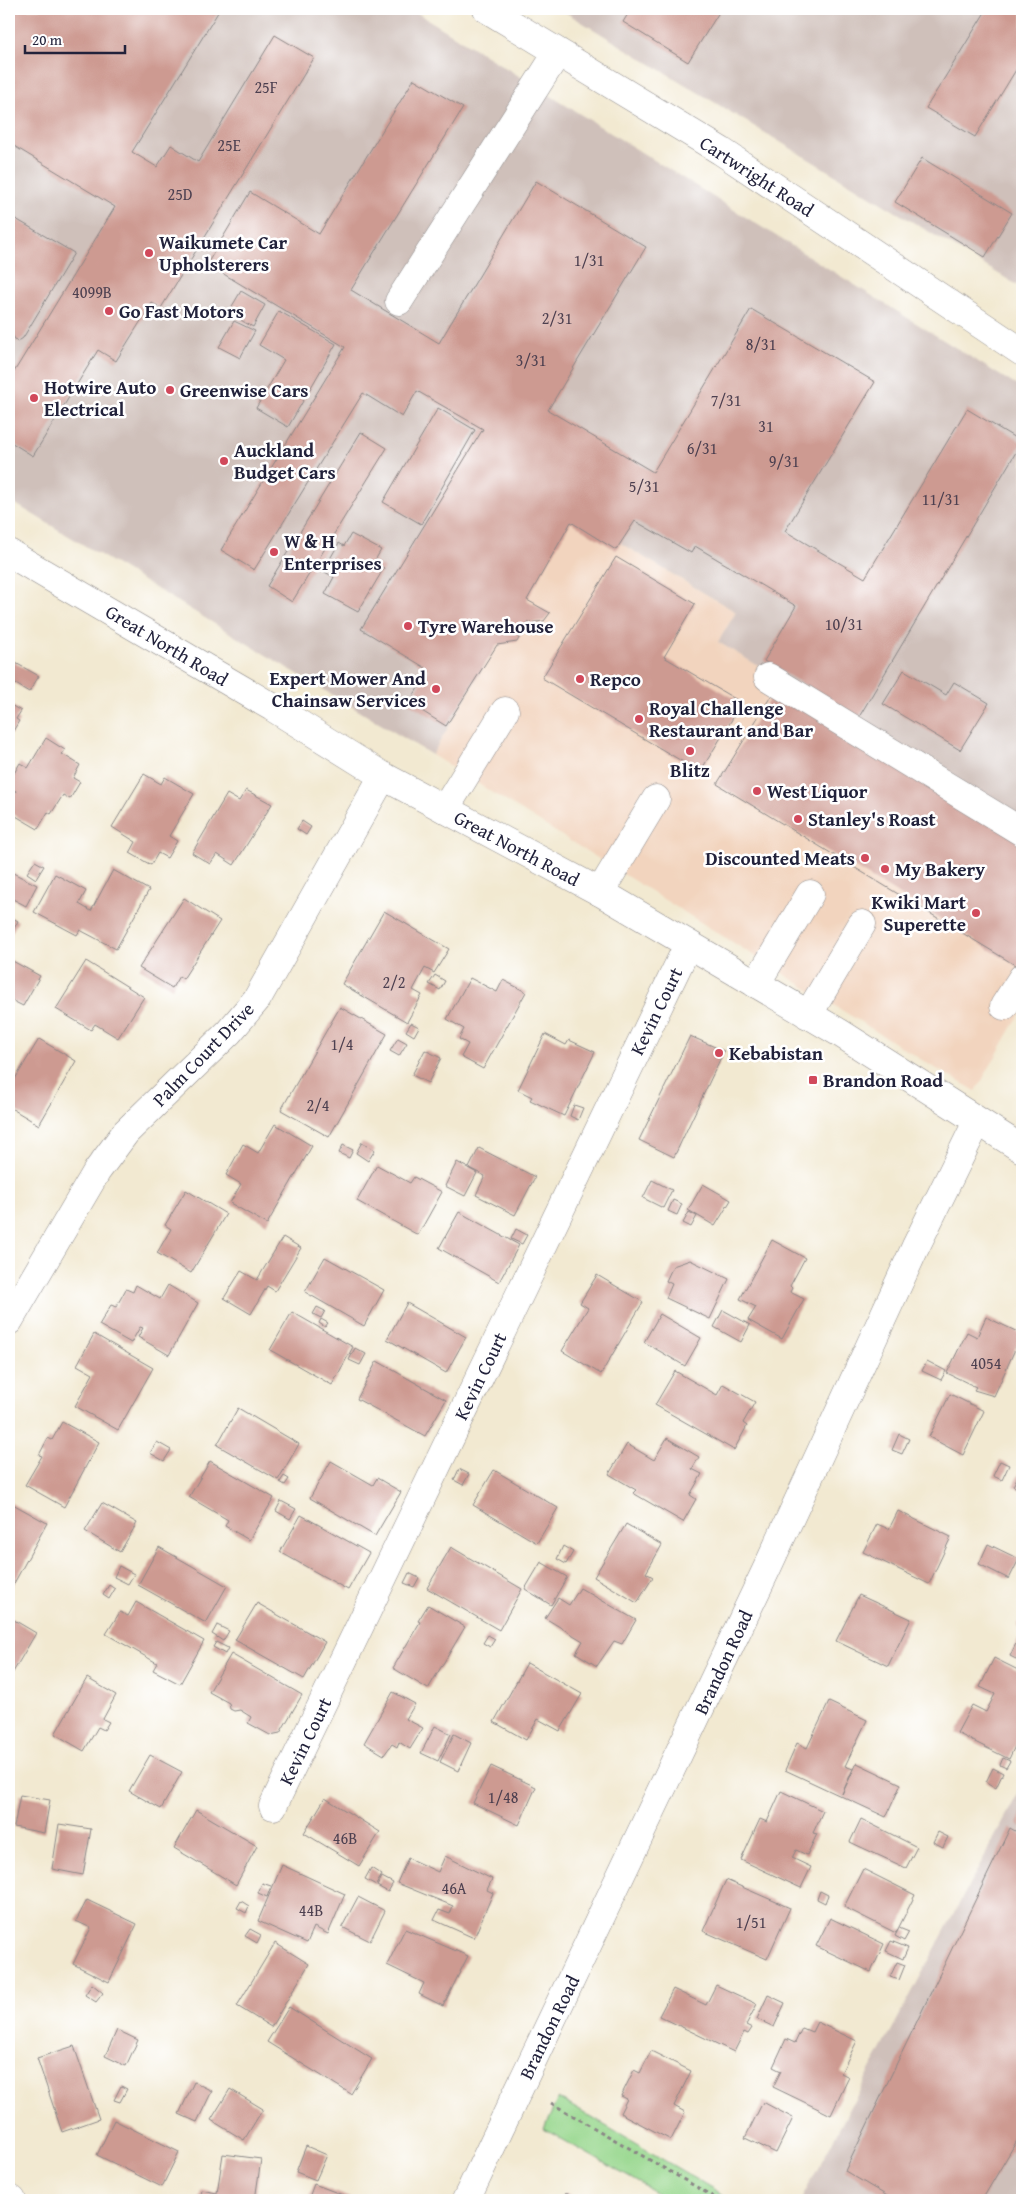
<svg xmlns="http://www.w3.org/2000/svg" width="1031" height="2209" viewBox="0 0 1031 2209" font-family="'Gentium Book Plus',serif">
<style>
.built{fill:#f2d4be}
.industrial{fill:#cfc0ba}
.green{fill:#97d78d;stroke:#5c7c64}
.building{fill:#cd9a91}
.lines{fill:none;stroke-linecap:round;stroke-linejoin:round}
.minor-casing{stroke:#8a8686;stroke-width:29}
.major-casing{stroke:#8a8686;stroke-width:29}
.path{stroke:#8a8686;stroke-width:3;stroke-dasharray:4 4;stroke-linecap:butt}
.minor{stroke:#fff;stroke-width:28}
.major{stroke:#fff;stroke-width:28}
.poi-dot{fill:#d1495b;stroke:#fff;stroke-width:2}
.labels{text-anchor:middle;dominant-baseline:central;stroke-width:5;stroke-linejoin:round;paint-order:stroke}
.number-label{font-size:16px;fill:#4d4050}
.street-label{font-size:19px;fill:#22223b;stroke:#fff}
.poi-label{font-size:19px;font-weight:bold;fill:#22223b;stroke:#fff;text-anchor:start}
</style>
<rect width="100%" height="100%" fill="#fff"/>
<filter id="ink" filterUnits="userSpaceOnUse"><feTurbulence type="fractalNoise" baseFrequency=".02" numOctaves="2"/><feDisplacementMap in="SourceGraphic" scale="10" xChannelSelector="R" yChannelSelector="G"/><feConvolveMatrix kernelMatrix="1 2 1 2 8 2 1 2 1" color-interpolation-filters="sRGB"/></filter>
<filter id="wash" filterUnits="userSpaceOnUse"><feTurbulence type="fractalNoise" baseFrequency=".0096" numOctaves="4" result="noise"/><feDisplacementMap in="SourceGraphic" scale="20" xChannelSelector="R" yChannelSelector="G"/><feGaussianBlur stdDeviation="1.12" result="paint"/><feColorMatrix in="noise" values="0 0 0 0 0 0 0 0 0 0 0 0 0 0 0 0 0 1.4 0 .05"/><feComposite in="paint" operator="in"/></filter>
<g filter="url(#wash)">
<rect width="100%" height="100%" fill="#f2e9d1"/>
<path class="built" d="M 573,515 L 736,612 L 718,642 L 1022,822 L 1022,1010 L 976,1091 L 930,1065 L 432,755 Z"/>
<path class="industrial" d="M 9,9 L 411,9 L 1022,389 L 1022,822 L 718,642 L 736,612 L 573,515 L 432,755 L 9,500 Z
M 560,9 L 1022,9 L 1022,288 Z
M 1022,1786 L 1022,2200 L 801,2200 Z"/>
<path class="green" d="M 558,2098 L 732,2200 L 669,2200 L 544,2129 Z"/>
<g id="blocks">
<path class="building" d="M 9,9 L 154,9 L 158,11 L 159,9 L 220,9 L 132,152 L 157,167 L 171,145 L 198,162 L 275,35 L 314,58 L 161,308 L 152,303 L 116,361 L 98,350 L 33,456 L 9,441 L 9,380 L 115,207 L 9,143 Z
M 631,9 L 721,9 L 688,62 L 623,22 Z
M 987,9 L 1022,9 L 1022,60 L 975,137 L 926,108 Z
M 414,79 L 463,108 L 351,290 L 439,343 L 536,181 L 646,247 L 548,410 L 653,472 L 751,309 L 875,382 L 785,531 L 865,578 L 967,409 L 1022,442 L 859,717 L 764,661 L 796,606 L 695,546 L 691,553 L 635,521 L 616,550 L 571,522 L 527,600 L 550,613 L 544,621 L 527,623 L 517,642 L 497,645 L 446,726 L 409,703 L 429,670 L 361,629 L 483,429 L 417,391 L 402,417 L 363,393 L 254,570 L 221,550 L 345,347 L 207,264 L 250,192 L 319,234 Z
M 922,158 L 1012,213 L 985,257 L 895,202 Z
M 9,215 L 74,253 L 23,338 L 17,342 L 9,330 Z
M 241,291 L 265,305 L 253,327 L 228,313 Z
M 279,311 L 336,344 L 288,427 L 256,408 L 284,360 L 259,345 Z
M 234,321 L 255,331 L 240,358 L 219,347 Z
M 438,408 L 475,430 L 421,524 L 383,502 Z
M 361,432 L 387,448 L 292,602 L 267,586 Z
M 351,534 L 381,550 L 374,562 L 384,568 L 358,612 L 325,594 L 334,577 L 323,571 L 339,543 L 344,546 Z
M 616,557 L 695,604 L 664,657 L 742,703 L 700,772 L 542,678 Z
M 12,661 L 39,676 L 29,692 L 9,680 L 9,668 Z
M 904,670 L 946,695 L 954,682 L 989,703 L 960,750 L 883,704 Z
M 776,688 L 1022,837 L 1022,964 L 1020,968 L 717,784 Z
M 9,704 L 21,711 L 16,719 L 19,721 L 9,738 Z
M 46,738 L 65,750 L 62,754 L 80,765 L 73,778 L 80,782 L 70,799 L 63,795 L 51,814 L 48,812 L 38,829 L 9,812 L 9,803 L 16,791 L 9,787 L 9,782 L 20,763 L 28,768 Z
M 144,774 L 161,784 L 165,777 L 194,794 L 169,836 L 177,841 L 167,858 L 158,853 L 151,865 L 130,853 L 136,842 L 112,827 Z
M 246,790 L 272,804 L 234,865 L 217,854 L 210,864 L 192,853 L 227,794 L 239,801 Z
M 302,821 L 311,827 L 306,835 L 297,829 Z
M 35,861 L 44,866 L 36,879 L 27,873 Z
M 113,870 L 149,890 L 116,949 L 80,930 L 77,935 L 34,912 L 55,874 L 86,891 L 79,904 L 91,911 Z
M 9,871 L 37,885 L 26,906 L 9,897 Z
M 184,898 L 220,921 L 183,979 L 179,976 L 172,988 L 139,968 Z
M 384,911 L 449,949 L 434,973 L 425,968 L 413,990 L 422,995 L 407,1022 L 342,984 Z
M 9,916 L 18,921 L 9,938 Z
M 9,959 L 40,976 L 23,1006 L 9,999 Z
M 86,961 L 144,997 L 118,1038 L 95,1024 L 91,1030 L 56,1009 Z
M 435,975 L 445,981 L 440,990 L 429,984 Z
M 470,978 L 497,992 L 503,980 L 526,992 L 483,1069 L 461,1057 L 468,1044 L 459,1039 L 464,1029 L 447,1019 Z
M 340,1007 L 387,1034 L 329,1137 L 281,1110 Z
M 411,1023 L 419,1027 L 414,1036 L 406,1031 Z
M 545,1034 L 566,1045 L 569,1040 L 595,1052 L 564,1116 L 530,1100 L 532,1097 L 518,1090 Z
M 690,1036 L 724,1051 L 674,1157 L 639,1140 Z
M 398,1038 L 407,1043 L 399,1056 L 390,1051 Z
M 39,1039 L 76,1061 L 39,1125 L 9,1107 L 9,1089 Z
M 425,1050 L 441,1058 L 428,1083 L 412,1075 Z
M 574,1105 L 583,1108 L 578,1120 L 570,1116 Z
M 275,1124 L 312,1146 L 267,1224 L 230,1203 L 241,1184 L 226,1175 L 243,1144 L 258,1153 Z
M 362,1142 L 375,1150 L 368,1161 L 356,1153 Z
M 343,1145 L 353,1150 L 349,1158 L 339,1153 Z
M 479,1148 L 535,1177 L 515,1215 L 476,1195 L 485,1176 L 469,1168 Z
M 457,1162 L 477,1173 L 465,1196 L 445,1186 Z
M 377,1165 L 410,1183 L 414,1177 L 442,1192 L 418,1235 L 357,1201 Z
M 652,1180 L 672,1190 L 663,1208 L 643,1198 Z
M 703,1184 L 731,1200 L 715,1226 L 688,1210 Z
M 186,1190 L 226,1214 L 191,1273 L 157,1253 L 171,1229 L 165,1225 Z
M 673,1200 L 682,1204 L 677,1215 L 668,1211 Z
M 459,1212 L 519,1245 L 499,1282 L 439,1248 Z
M 689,1212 L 697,1216 L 691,1227 L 683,1223 Z
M 516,1229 L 527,1235 L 522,1244 L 511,1239 Z
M 283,1237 L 301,1248 L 275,1291 L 267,1286 L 251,1314 L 224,1298 L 241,1271 L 257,1280 Z
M 772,1240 L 805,1258 L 790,1286 L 792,1288 L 790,1292 L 804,1299 L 782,1339 L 748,1320 L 756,1307 L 740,1299 Z
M 325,1257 L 384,1290 L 364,1326 L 305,1292 Z
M 690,1260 L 729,1279 L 710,1319 L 666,1298 L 672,1284 L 666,1281 L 673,1266 Z
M 597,1275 L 643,1302 L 601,1374 L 562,1351 L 588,1308 L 580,1303 Z
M 136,1285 L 160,1299 L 168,1285 L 198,1303 L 169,1355 L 138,1337 L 143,1328 L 140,1327 L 131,1343 L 99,1325 L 111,1305 L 116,1307 L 126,1289 L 133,1292 Z
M 407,1303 L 466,1337 L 446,1373 L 387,1339 Z
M 317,1307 L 325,1311 L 321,1318 L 313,1314 Z
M 723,1310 L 750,1325 L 741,1342 L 714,1327 Z
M 292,1312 L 353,1347 L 332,1385 L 270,1350 Z
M 660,1314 L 701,1338 L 685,1366 L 644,1342 Z
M 986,1317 L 1022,1334 L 994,1396 L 974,1390 L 976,1387 L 947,1373 L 967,1332 L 977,1337 Z
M 321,1319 L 328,1323 L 325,1327 L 319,1323 Z
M 94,1334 L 153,1368 L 118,1430 L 75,1406 L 93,1374 L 77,1365 Z
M 355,1348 L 366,1354 L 360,1365 L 349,1360 Z
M 377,1361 L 446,1400 L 425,1436 L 357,1399 Z
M 927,1361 L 946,1371 L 941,1380 L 922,1371 Z
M 675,1371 L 717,1395 L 723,1384 L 755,1402 L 743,1423 L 747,1426 L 734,1450 L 655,1405 Z
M 950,1394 L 984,1411 L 963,1455 L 929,1437 Z
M 238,1408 L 299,1444 L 278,1480 L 217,1445 Z
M 62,1422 L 99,1442 L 64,1507 L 25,1485 L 42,1456 L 39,1455 L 48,1438 L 52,1440 Z
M 899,1434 L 909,1439 L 902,1454 L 892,1450 Z
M 667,1438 L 699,1457 L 692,1469 L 702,1474 L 690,1495 L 696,1499 L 683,1522 L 633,1493 L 636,1490 L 609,1474 L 627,1444 L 654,1460 Z
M 157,1442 L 171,1450 L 164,1461 L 150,1453 Z
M 210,1461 L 274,1498 L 249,1540 L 225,1526 L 228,1520 L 189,1497 Z
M 331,1461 L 373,1485 L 377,1478 L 401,1492 L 375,1536 L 310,1498 Z
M 1000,1461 L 1009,1465 L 1002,1480 L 993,1476 Z
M 1022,1468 L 1022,1490 L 1013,1486 Z
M 459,1469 L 469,1474 L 463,1485 L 454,1480 Z
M 494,1470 L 558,1508 L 537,1543 L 473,1505 Z
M 284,1476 L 289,1479 L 285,1485 L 280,1482 Z
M 281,1501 L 296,1509 L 290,1519 L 276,1511 Z
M 11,1503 L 47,1523 L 12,1587 L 9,1585 L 9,1508 Z
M 102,1503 L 137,1523 L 120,1552 L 85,1531 Z
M 898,1511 L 951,1537 L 929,1584 L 863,1552 L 877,1524 L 889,1529 Z
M 301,1515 L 369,1553 L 348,1590 L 280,1552 Z
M 626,1524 L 662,1545 L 646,1573 L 653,1577 L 637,1603 L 594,1577 Z
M 988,1544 L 1019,1559 L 1009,1579 L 979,1564 Z
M 563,1546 L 573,1552 L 566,1564 L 557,1559 Z
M 159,1547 L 227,1586 L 206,1623 L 138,1585 Z
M 451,1547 L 522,1589 L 499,1630 L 427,1588 Z
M 541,1562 L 567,1577 L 551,1605 L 525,1589 Z
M 119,1566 L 134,1574 L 128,1584 L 114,1577 Z
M 409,1573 L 419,1578 L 414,1587 L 404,1583 Z
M 109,1585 L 115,1589 L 109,1599 L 103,1595 Z
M 580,1588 L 636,1620 L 622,1644 L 614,1641 L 597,1666 L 576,1653 L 583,1641 L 545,1618 L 558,1598 L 569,1605 Z
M 859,1595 L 911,1619 L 888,1666 L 836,1641 Z
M 136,1602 L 204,1641 L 180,1684 L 153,1670 L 157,1663 L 106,1634 L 120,1612 L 128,1616 Z
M 257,1603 L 325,1642 L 304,1679 L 235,1640 Z
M 428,1605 L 465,1627 L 428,1689 L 393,1668 L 420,1622 L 418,1621 Z
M 1022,1615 L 1022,1629 L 1017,1626 Z
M 9,1617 L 36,1633 L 9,1679 Z
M 217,1625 L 229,1631 L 223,1641 L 212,1634 Z
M 1022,1631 L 1022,1662 L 1010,1656 Z
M 488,1635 L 495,1639 L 490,1647 L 483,1643 Z
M 216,1642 L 228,1648 L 225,1654 L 213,1647 Z
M 231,1654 L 302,1695 L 280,1733 L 270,1735 L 248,1723 L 251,1717 L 240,1710 L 234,1711 L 230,1709 L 229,1703 L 209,1692 Z
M 994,1658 L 1022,1672 L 1022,1731 L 1009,1759 L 957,1733 L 972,1705 L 986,1712 L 995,1694 L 980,1687 Z
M 527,1663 L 582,1694 L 560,1731 L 538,1719 L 526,1740 L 494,1722 Z
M 87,1678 L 116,1695 L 103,1719 L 109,1722 L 104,1730 L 98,1727 L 84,1751 L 55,1734 Z
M 393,1692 L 415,1704 L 406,1719 L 423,1728 L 410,1749 L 399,1742 L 397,1747 L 392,1744 L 384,1755 L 364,1743 Z
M 829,1702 L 867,1720 L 845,1766 L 853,1769 L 842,1794 L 857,1763 L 901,1784 L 886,1817 L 785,1770 L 797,1743 L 807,1748 Z
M 435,1726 L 451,1734 L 438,1761 L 421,1753 Z
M 454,1734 L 471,1743 L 458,1771 L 440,1762 Z
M 150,1755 L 182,1772 L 161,1809 L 129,1791 Z
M 1003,1758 L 1010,1761 L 1006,1768 L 1000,1765 Z
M 491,1766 L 536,1787 L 519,1825 L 473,1803 Z
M 993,1768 L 1003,1773 L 996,1788 L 986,1782 Z
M 781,1791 L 823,1811 L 813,1833 L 817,1834 L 807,1855 L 796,1850 L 792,1858 L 811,1867 L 801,1888 L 741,1860 L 760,1819 L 767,1822 Z
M 20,1795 L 50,1800 L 44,1833 L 14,1827 Z
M 325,1798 L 380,1832 L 359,1866 L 304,1833 Z
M 196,1810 L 257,1846 L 236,1885 L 174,1848 Z
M 1022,1812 L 1022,1827 L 1017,1824 Z
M 861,1819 L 917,1847 L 906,1868 L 850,1842 Z
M 59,1824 L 91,1829 L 83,1875 L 52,1869 Z
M 1010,1828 L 1022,1835 L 1022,2132 L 982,2200 L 894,2200 L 845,2171 Z
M 938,1832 L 948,1837 L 943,1847 L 933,1842 Z
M 445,1856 L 492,1879 L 487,1890 L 493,1893 L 474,1938 L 434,1920 L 439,1910 L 450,1914 L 453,1906 L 397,1883 L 408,1858 L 438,1872 Z
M 282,1865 L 345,1894 L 328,1934 L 314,1927 L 307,1943 L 258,1921 Z
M 371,1868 L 382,1875 L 376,1885 L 365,1879 Z
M 863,1869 L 915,1895 L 896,1933 L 844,1907 Z
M 382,1877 L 393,1883 L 388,1892 L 377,1886 Z
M 726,1880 L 790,1908 L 767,1959 L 703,1931 Z
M 262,1883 L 271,1886 L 267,1897 L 258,1893 Z
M 820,1891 L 828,1895 L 825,1903 L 817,1899 Z
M 358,1897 L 385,1911 L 370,1941 L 342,1927 Z
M 87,1900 L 137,1924 L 109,1982 L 73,1964 L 91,1928 L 76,1921 Z
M 241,1901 L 249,1906 L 246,1913 L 237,1908 Z
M 830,1918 L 884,1944 L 871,1972 L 816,1946 Z
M 899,1928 L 909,1932 L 904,1941 L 895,1936 Z
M 250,1929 L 261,1935 L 257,1943 L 245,1936 Z
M 405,1929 L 468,1956 L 443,2006 L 419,1994 L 424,1983 L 387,1965 Z
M 891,1941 L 908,1948 L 903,1959 L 886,1951 Z
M 275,1943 L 309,1964 L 271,2027 L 237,2006 Z
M 897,1962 L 905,1965 L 899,1980 L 890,1977 Z
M 92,1984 L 103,1993 L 96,2002 L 85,1995 Z
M 716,1985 L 757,2004 L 746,2025 L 752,2028 L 748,2034 L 744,2032 L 734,2052 L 659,2016 L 673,1989 L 706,2005 Z
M 768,1995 L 785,2003 L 774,2027 L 757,2019 Z
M 289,2007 L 372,2059 L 351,2094 L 267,2042 Z
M 817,2022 L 857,2041 L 841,2073 L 849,2077 L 831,2115 L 773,2087 L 781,2071 L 773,2067 L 786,2039 L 795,2043 L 802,2028 L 812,2032 Z
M 117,2030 L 138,2040 L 126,2066 L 105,2056 Z
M 74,2046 L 99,2119 L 62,2132 L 37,2058 Z
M 651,2051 L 691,2071 L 674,2106 L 685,2112 L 671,2140 L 620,2113 L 627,2099 L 621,2096 L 634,2070 L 640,2073 Z
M 194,2082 L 212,2091 L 197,2122 L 179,2114 Z
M 121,2086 L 127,2089 L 120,2102 L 114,2100 Z
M 230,2089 L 263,2109 L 244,2140 L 211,2120 Z
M 763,2102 L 793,2118 L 776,2153 L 745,2138 Z
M 114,2120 L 179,2152 L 162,2187 L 97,2155 Z
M 306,2146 L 327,2155 L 316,2180 L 296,2172 Z
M 223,2154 L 261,2159 L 255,2200 L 199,2200 L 201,2190 L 217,2193 Z
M 314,2184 L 356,2200 L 308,2200 Z
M 566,2193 L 580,2200 L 562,2200 Z"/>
</g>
</g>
<g filter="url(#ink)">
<use href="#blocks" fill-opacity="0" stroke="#8a8686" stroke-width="1"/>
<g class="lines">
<defs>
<path id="minor" d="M 487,9 L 721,151 L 1022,352
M 399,301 L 558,52
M 768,677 L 1022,832
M 445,809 L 505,711
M 600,892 L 656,799
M 756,984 L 810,894
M 1004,1006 L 1022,978
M 808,1015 L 862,924
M 9,1321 L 97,1171 L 126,1132 L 229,1032 L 257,999 L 383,776
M 273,1806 L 688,945
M 9,2198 L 12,2200
M 466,2200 L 768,1566 L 915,1248 L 977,1122"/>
<path id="major" d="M 9,553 L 272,707 L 383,776 L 600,892 L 840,1033 L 1022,1149"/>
</defs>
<use href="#minor" class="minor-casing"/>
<use href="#major" class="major-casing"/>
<path class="path" d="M 551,2103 L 719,2200"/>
<use href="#minor" class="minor"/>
<use href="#major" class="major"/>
</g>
</g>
<g class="poi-dot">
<circle cx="149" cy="253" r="5"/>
<circle cx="109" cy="311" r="5"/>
<circle cx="170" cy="390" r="5"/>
<circle cx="34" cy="398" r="5"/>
<circle cx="224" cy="461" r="5"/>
<circle cx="274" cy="552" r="5"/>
<circle cx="408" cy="626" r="5"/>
<circle cx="580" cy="679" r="5"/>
<circle cx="436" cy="689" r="5"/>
<circle cx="639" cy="719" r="5"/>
<circle cx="690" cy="751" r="5"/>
<circle cx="757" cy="791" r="5"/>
<circle cx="798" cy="819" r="5"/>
<circle cx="865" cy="858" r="5"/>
<circle cx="885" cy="869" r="5"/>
<circle cx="976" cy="913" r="5"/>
<circle cx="719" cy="1053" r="5"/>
<rect x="808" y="1075" width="10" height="10" rx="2.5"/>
</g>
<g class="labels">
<g class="number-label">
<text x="266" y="87">25F</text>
<text x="229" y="145">25E</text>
<text x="180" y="194">25D</text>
<text x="589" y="260">1/31</text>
<text x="92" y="292">4099B</text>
<text x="557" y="318">2/31</text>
<text x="761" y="344">8/31</text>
<text x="531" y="360">3/31</text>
<text x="726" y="400">7/31</text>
<text x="766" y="426">31</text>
<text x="702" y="448">6/31</text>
<text x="784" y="461">9/31</text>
<text x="644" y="486">5/31</text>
<text x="941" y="499">11/31</text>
<text x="844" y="624">10/31</text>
<text x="394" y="982">2/2</text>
<text x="342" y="1044">1/4</text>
<text x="318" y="1105">2/4</text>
<text x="986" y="1363">4054</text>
<text x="503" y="1797">1/48</text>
<text x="345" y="1838">46B</text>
<text x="454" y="1888">46A</text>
<text x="311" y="1910">44B</text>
<text x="751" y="1922">1/51</text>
</g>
<g class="street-label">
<text transform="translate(757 176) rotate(33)">Cartwright Road</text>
<text transform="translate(167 645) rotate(31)">Great North Road</text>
<text transform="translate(517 848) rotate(28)">Great North Road</text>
<text transform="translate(656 1011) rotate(-64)">Kevin Court</text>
<text transform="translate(203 1054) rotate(-46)">Palm Court Drive</text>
<text transform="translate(480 1376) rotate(-64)">Kevin Court</text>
<text transform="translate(723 1662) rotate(-65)">Brandon Road</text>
<text transform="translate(305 1741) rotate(-64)">Kevin Court</text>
<text transform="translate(549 2027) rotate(-64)">Brandon Road</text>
</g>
<g class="poi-label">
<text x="159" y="242">Waikumete Car<tspan x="159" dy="22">Upholsterers</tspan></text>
<text x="119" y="311">Go Fast Motors</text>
<text x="44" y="387">Hotwire Auto<tspan x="44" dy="22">Electrical</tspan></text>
<text x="180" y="390">Greenwise Cars</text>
<text x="234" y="450">Auckland<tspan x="234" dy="22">Budget Cars</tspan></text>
<text x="284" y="541">W &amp; H<tspan x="284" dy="22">Enterprises</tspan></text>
<text x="418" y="626">Tyre Warehouse</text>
<text x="426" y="678" text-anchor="end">Expert Mower And<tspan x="426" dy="22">Chainsaw Services</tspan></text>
<text x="590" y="679">Repco</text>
<text x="649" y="708">Royal Challenge<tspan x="649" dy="22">Restaurant and Bar</tspan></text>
<text x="690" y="770" text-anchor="middle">Blitz</text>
<text x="767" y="791">West Liquor</text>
<text x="808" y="819">Stanley's Roast</text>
<text x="855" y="858" text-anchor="end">Discounted Meats</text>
<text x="895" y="869">My Bakery</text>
<text x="966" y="902" text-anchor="end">Kwiki Mart<tspan x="966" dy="22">Superette</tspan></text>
<text x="729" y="1053">Kebabistan</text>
<text x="823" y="1080">Brandon Road</text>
</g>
</g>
<rect width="1031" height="2209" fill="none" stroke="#fff" stroke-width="30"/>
<path d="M25 45v8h100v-8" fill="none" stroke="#22223b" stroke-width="2.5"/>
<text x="32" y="45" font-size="15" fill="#22223b" stroke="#ffffff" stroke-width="4" paint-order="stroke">20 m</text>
</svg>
